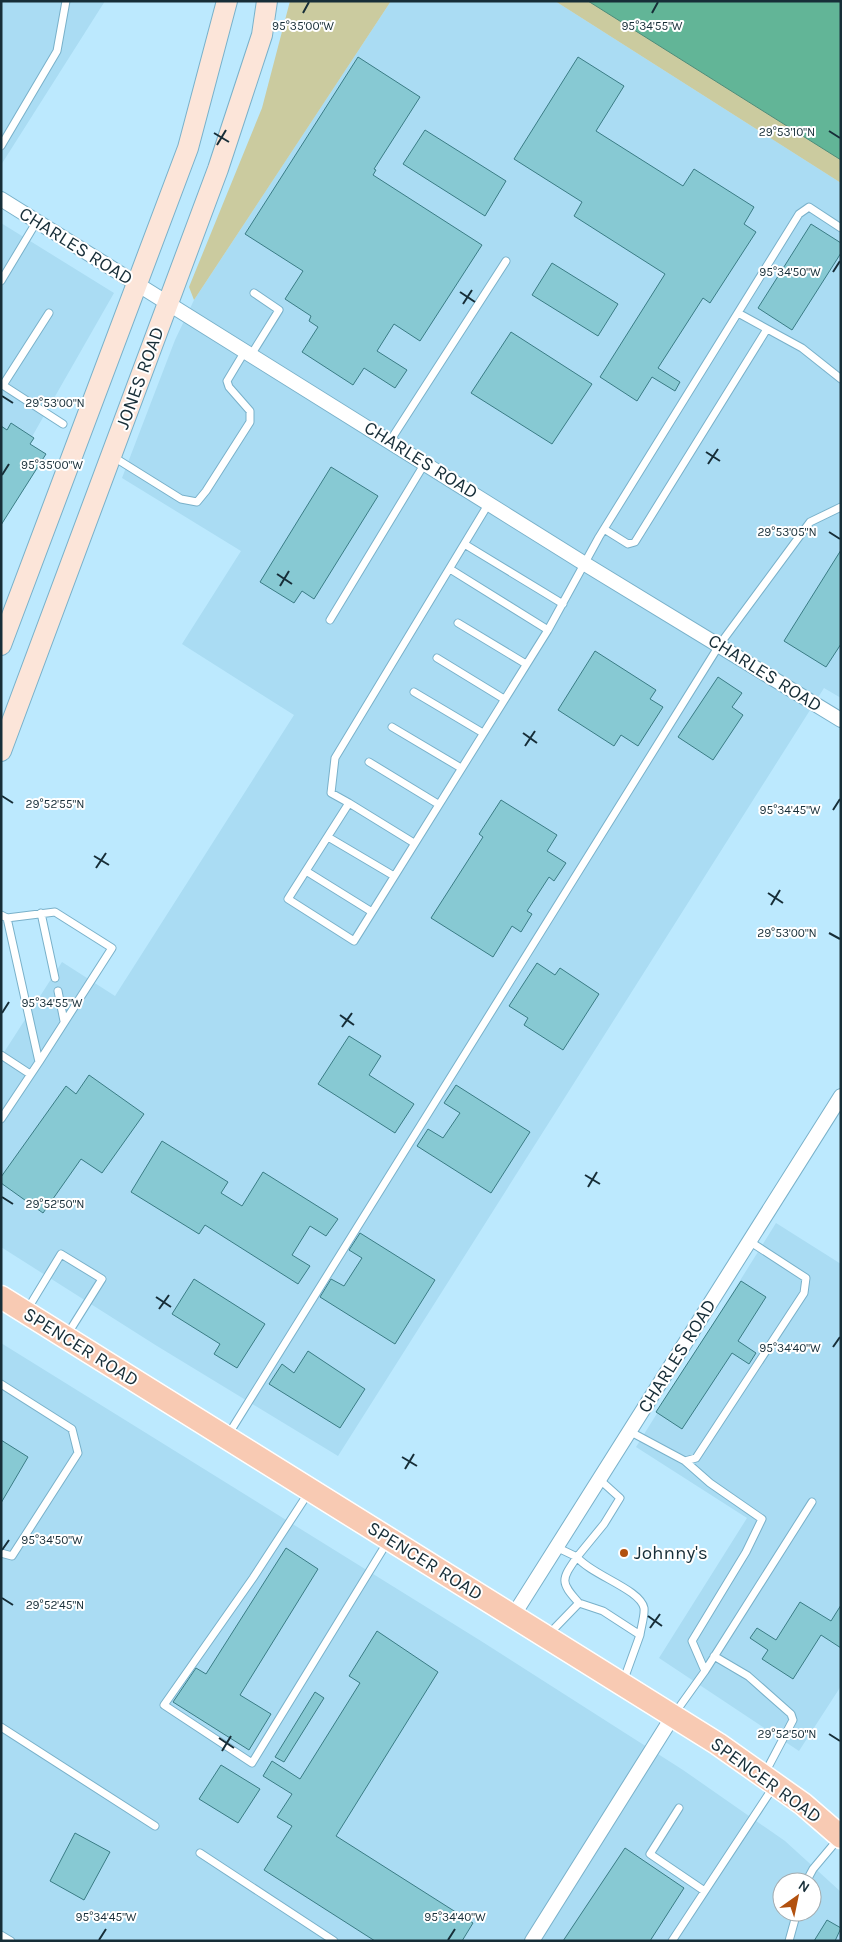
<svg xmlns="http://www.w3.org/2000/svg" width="842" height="1942" viewBox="0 0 842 1942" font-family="Karla,sans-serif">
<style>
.built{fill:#aadcf3;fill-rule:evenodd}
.green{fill:#cbcb9f}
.water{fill:#62b597;stroke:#4c8c7a}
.building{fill:#87c9d3;stroke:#3a7c85}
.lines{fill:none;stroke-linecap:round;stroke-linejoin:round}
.lane-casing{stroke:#79b1ca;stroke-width:9}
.street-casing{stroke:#79b1ca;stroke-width:16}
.secondary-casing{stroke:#79b1ca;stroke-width:22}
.primary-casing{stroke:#fff;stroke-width:25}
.lane{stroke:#fff;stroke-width:7}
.street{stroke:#fff;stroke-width:14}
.secondary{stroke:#fce5d9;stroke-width:20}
.primary{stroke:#f8cab3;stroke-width:22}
.ticks{fill:none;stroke:#172e38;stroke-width:2}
.poi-dot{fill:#b2510f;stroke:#fff;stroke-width:2}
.labels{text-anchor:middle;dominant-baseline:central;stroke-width:4;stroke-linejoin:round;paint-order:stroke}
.street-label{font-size:19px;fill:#172e38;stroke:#fff}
.poi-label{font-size:19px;fill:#172e38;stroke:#fff;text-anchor:start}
.ticks-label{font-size:12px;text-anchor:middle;fill:#172e38;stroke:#fff;stroke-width:4;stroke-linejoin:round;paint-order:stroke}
</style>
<rect width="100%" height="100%" fill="#bce9fe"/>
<path class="built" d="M 1,1 L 105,1 L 1,165 Z
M 391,1 L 555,1 L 841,183 L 841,698 L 824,688 L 338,1456 L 157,1346 L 1,1247 L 1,1057 L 62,962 L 115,996 L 294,715 L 182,644 L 241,551 L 122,478 L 175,340 L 194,300 Z
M 1,223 L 114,293 L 1,491 Z
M 776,1223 L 841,1264 L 841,1686 L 799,1751 L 659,1658 L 747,1518 L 636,1447 Z
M 1,1343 L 481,1641 L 683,1770 L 785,1841 L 841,1892 L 841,1941 L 1,1941 ZM 782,1882 L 812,1882 L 812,1912 L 782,1912 Z"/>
<path class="green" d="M 290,1 L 391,1 L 194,300 L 189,287 L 262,108 Z
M 555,1 L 841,1 L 841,183 Z"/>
<path class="water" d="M 588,1 L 841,1 L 841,160 Z"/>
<path class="building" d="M 358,57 L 420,97 L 374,169 L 376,170 L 373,175 L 482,245 L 420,341 L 394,324 L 377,351 L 407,370 L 395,388 L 364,368 L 353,385 L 302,352 L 318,327 L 309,321 L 311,316 L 285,299 L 303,271 L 245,234 Z
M 578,57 L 624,86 L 596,131 L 683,186 L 694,169 L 754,207 L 744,224 L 756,232 L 710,303 L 703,298 L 658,368 L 680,382 L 675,391 L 652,377 L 637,401 L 600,377 L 665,274 L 574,216 L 582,202 L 514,159 Z
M 425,130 L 506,181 L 485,216 L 403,164 Z
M 811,224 L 841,243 L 841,253 L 792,330 L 758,308 Z
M 552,263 L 618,304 L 598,336 L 532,295 Z
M 511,332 L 592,384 L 552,444 L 471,393 Z
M 11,423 L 34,438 L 30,444 L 46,454 L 1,525 L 1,426 L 7,430 Z
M 331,467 L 378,496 L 314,599 L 302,591 L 294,603 L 260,582 Z
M 841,550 L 841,644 L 826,667 L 784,641 Z
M 595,651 L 656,690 L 650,699 L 663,707 L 638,746 L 621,735 L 614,746 L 558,710 Z
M 718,677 L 742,693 L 732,707 L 743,715 L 713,760 L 678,737 Z
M 501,800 L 557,835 L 547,851 L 566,863 L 554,881 L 549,877 L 527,911 L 532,914 L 521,932 L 512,926 L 493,957 L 431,918 L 483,837 L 479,834 Z
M 537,963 L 555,975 L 560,968 L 599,994 L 563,1050 L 524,1025 L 528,1018 L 509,1006 Z
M 349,1036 L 381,1056 L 369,1075 L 414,1104 L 395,1133 L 318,1084 Z
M 89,1075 L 144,1114 L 102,1173 L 81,1159 L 43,1213 L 1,1183 L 1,1177 L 66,1086 L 76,1094 Z
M 456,1085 L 530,1132 L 491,1193 L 417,1146 L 428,1129 L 443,1138 L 460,1113 L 444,1103 Z
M 162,1141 L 228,1182 L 221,1193 L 242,1206 L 263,1172 L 338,1219 L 326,1236 L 310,1226 L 292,1255 L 310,1266 L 298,1284 L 205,1225 L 199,1234 L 131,1192 Z
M 360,1233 L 435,1280 L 395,1344 L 320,1297 L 331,1279 L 344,1286 L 362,1258 L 349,1250 Z
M 194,1279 L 265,1324 L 237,1368 L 214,1354 L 220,1344 L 172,1314 Z
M 741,1281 L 766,1297 L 738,1341 L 756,1353 L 749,1364 L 732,1353 L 682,1429 L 656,1412 Z
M 308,1351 L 365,1389 L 340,1428 L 269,1384 L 282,1364 L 294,1373 Z
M 1,1440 L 28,1457 L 1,1503 Z
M 286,1548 L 318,1569 L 240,1695 L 271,1714 L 249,1750 L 173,1702 L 196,1668 L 206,1674 Z
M 800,1602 L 831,1621 L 841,1605 L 841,1648 L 821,1635 L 793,1679 L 762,1659 L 768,1650 L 750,1638 L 757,1628 L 776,1640 Z
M 377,1631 L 438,1672 L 336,1836 L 473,1923 L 462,1941 L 375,1941 L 264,1870 L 292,1826 L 277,1817 L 292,1794 L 263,1776 L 272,1761 L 300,1779 L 360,1683 L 349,1676 Z
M 315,1692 L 324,1698 L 284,1762 L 275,1757 Z
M 221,1765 L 260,1789 L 238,1823 L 199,1799 Z
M 75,1833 L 110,1852 L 84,1900 L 50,1881 Z
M 625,1848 L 684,1888 L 650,1941 L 563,1941 Z
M 827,1920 L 841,1928 L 835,1941 L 814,1941 Z"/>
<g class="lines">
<defs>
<path id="lane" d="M 1,146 L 57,51 L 66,1
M 1,281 L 37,221
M 738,313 L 802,348 L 841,379
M 251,355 L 279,310 L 254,293
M 1,384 L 63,424
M 3,385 L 49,313
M 390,441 L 506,261
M 112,456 L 181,499 L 197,502 L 206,491 L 250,422 L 250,411 L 229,387 L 227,381 L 245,351
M 489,503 L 335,758 L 331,793 L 349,803 L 288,899 L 354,941 L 548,630 L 599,537 L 799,214 L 809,207 L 841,228
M 604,529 L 628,544 L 635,542 L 767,329
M 466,545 L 563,604
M 450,569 L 548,630
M 330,620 L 425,463
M 458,623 L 526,664
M 437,658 L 504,699
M 414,692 L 483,733
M 392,727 L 461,768
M 369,762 L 438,804
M 349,803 L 414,843
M 328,837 L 394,876
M 306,871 L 372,912
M 41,913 L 55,978
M 1,915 L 7,918 L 39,1062 L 1,1119
M 7,918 L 55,912 L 112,948 L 39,1062
M 58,991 L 64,1021
M 1,1055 L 30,1074
M 27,1310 L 61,1254 L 102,1279 L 67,1335
M 1,1384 L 72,1429 L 78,1453 L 12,1556 L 1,1553
M 629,1431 L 685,1461 L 696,1458 L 804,1293 L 806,1278 L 749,1241
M 228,1435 L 720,644 L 810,522 L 841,507
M 309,1492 L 253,1578 L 164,1705 L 252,1763 L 388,1541
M 556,1547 L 577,1557 L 604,1524 L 620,1498 L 599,1479
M 579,1603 C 560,1582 561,1580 577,1557 C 591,1575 640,1589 644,1608 C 645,1615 641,1627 640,1635
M 548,1635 L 579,1603 L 603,1611 L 640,1635 L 623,1682
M 714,1656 L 748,1676 L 791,1714 L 793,1720 L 765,1773
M 705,1671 L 812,1502
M 675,1713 L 705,1671 L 692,1641 L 746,1552 L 762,1519 L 710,1483 L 685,1461
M 1,1727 L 155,1826
M 679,1808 L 650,1854 L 703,1890
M 200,1853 L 334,1941
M 806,1882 L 813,1869 L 839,1838
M 1,1935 L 11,1941
M 672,1941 L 774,1786
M 789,1941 L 797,1912"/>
<path id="street" d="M 1,199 L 585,564 L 841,720
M 513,1616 L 841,1096
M 532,1941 L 673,1716"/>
<path id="secondary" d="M 1,645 L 188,148 L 227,1
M 1,751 L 218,169 L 262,35 L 267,1"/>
<path id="primary" d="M 1,1297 L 718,1744 L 803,1804 L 841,1837"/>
</defs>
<use href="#lane" class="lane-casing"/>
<use href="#street" class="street-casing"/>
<use href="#secondary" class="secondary-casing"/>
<use href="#primary" class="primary-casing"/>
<use href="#lane" class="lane"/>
<use href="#street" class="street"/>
<use href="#secondary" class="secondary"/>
<use href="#primary" class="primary"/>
</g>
<path class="ticks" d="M 303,13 L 309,2M 652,13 L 658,2M 829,131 L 840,138M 214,133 L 229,142M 217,145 L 226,130M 833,272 L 840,261M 460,292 L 475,302M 463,304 L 472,290M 2,396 L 13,403M 706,452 L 720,461M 708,464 L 718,449M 2,475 L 9,464M 829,532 L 840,539M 277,574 L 292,584M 280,586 L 289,571M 523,733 L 537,743M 525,746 L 535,731M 2,796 L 13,803M 833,810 L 840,799M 94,856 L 109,865M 96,868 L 106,853M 768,893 L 783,903M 771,905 L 780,890M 829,933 L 840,939M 2,1013 L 9,1002M 340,1015 L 354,1025M 342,1027 L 352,1013M 585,1175 L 600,1184M 588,1187 L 597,1172M 2,1197 L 13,1204M 156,1297 L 171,1307M 159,1309 L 169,1295M 833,1347 L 840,1337M 402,1457 L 417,1466M 405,1469 L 414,1454M 2,1550 L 9,1540M 2,1598 L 13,1605M 648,1616 L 662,1626M 650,1628 L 660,1614M 829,1734 L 840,1741M 219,1738 L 234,1748M 222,1751 L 231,1736M 99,1940 L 106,1929M 448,1940 L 455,1929"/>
<circle class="poi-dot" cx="624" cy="1553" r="5"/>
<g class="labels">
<g class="street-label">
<text transform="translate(76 246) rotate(32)">CHARLES ROAD</text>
<text transform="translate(140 378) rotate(-70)">JONES ROAD</text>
<text transform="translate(421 460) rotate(32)">CHARLES ROAD</text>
<text transform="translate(765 673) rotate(32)">CHARLES ROAD</text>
<text transform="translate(81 1347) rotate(32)">SPENCER ROAD</text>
<text transform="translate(677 1356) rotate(-58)">CHARLES ROAD</text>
<text transform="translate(425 1561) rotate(32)">SPENCER ROAD</text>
<text transform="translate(766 1780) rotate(36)">SPENCER ROAD</text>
</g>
<g class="poi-label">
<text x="634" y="1553">Johnny's</text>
</g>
</g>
<g class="ticks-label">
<text x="652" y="30">95°34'55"W</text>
<text x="303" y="30">95°35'00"W</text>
<text x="787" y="136">29°53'10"N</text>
<text x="790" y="276">95°34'50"W</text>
<text x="55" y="407">29°53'00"N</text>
<text x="52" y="469">95°35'00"W</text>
<text x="787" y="536">29°53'05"N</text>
<text x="55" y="808">29°52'55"N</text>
<text x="790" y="814">95°34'45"W</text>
<text x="787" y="937">29°53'00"N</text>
<text x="52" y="1007">95°34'55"W</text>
<text x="55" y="1208">29°52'50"N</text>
<text x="790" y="1352">95°34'40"W</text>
<text x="52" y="1544">95°34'50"W</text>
<text x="55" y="1609">29°52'45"N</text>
<text x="787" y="1738">29°52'50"N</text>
<text x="106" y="1921">95°34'45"W</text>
<text x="455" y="1921">95°34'40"W</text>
</g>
<rect width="842" height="1942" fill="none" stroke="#172e38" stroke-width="5"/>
<g transform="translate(797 1897) rotate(33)"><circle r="24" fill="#ffffff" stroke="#a2abaf"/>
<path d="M0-4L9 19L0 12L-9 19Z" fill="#b2510f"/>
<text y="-8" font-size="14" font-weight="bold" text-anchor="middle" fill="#172e38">N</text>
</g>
</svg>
